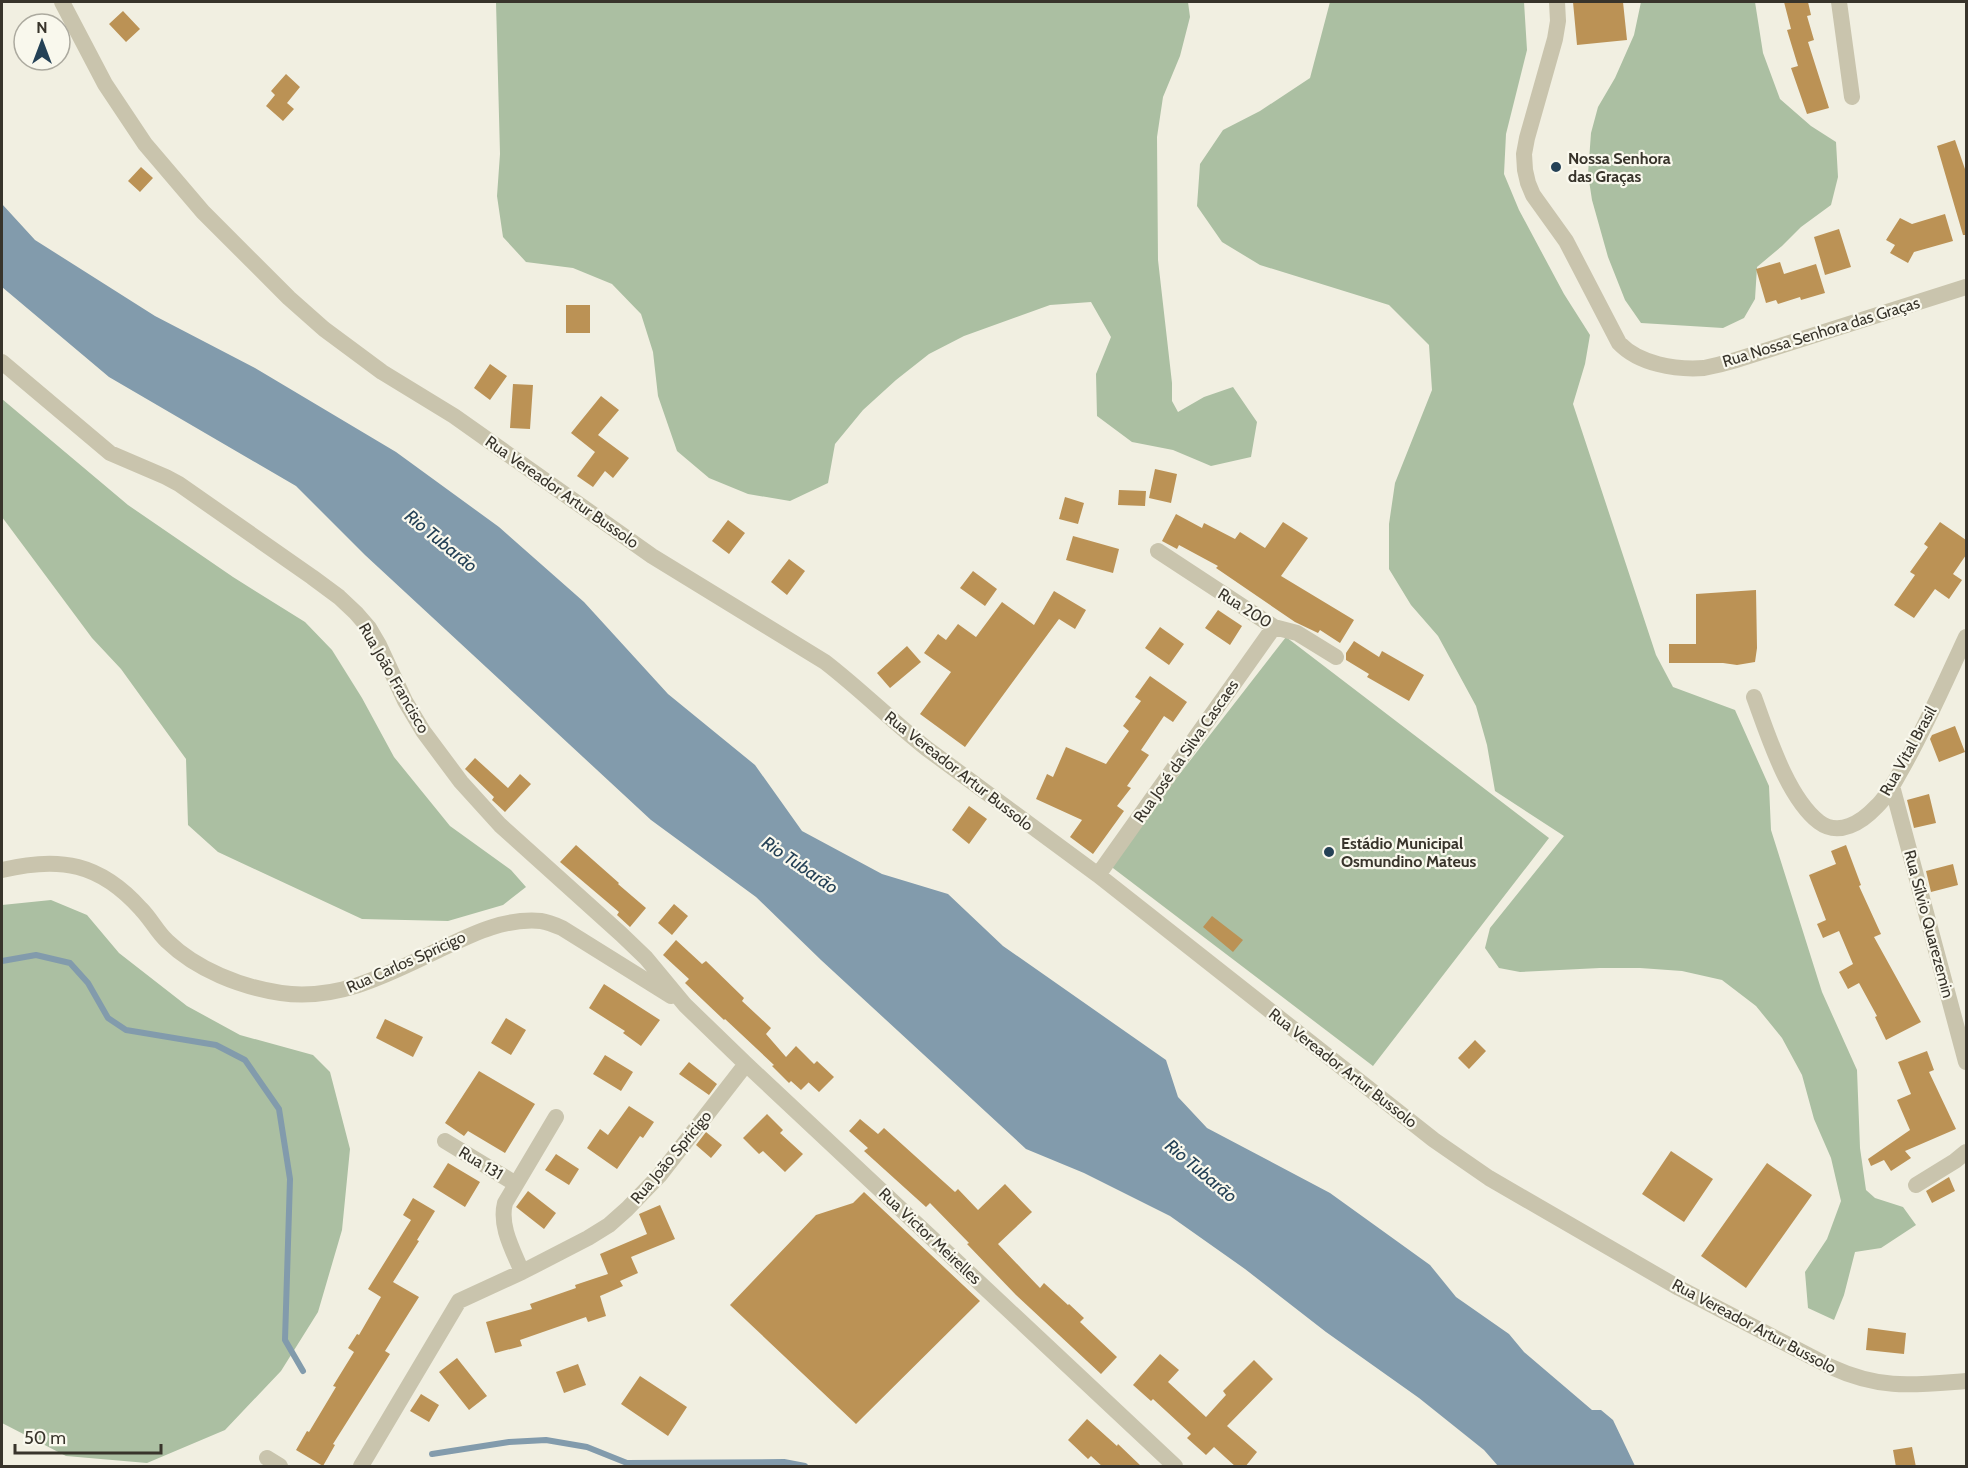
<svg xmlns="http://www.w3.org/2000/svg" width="1968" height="1468" viewBox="0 0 1968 1468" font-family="Cabin,sans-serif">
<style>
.green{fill:#abbfa2}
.water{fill:#829bac}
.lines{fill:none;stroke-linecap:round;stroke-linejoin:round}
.stream{stroke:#829bac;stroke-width:6}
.building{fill:#bb9255}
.minor{stroke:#c9c4ad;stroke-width:16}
.poi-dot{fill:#244156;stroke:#f9f8ed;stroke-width:2}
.labels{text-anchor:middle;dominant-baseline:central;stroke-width:4.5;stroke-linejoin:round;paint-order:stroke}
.poi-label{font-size:16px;font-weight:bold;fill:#38342b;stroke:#f9f8ed;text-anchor:start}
.street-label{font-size:16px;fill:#38342b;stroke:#f9f8ed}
.water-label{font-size:18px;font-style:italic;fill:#244156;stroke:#f9f8ed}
</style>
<rect width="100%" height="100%" fill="#f1efe1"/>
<path class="green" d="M 496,2 L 1188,2 L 1190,17 L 1180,56 L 1163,97 L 1157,137 L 1158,260 L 1172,383 L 1172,401 L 1178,412 L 1204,397 L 1233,387 L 1257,422 L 1251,457 L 1211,466 L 1173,450 L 1132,442 L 1097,416 L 1096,374 L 1111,337 L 1091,302 L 1050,305 L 964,336 L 929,354 L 896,380 L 863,410 L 835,444 L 828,483 L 790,501 L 748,494 L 709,478 L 677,451 L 658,396 L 653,352 L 641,314 L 612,284 L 573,268 L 526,262 L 503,237 L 497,196 L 500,154 Z
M 1330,2 L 1524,2 L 1527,50 L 1506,134 L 1504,174 L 1519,210 L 1564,294 L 1590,335 L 1585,364 L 1573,404 L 1656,655 L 1673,687 L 1735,710 L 1769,786 L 1771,830 L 1822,992 L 1857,1070 L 1860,1148 L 1866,1190 L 1875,1198 L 1903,1207 L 1916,1225 L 1881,1248 L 1855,1252 L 1844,1295 L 1834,1320 L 1808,1308 L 1805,1272 L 1827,1239 L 1841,1201 L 1831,1158 L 1814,1119 L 1802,1075 L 1782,1038 L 1756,1006 L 1722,980 L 1682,971 L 1640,968 L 1600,968 L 1520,972 L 1499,968 L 1485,948 L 1490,928 L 1564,836 L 1495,791 L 1487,745 L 1476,706 L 1438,636 L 1411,605 L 1389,569 L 1389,524 L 1395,483 L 1432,390 L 1429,345 L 1389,305 L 1260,265 L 1222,242 L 1197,206 L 1200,164 L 1223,130 L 1260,111 L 1310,78 Z
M 1641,2 L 1755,2 L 1763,53 L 1780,99 L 1811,126 L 1836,142 L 1838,177 L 1831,205 L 1801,227 L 1782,246 L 1757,267 L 1755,299 L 1744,318 L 1723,328 L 1641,323 L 1625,300 L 1608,257 L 1592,200 L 1588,174 L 1591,133 L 1598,107 L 1615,78 L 1634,35 Z
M 2,399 L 128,505 L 233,577 L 305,622 L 332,650 L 362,698 L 394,757 L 450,826 L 511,870 L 526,887 L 503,905 L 448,921 L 362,919 L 218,852 L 188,825 L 186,759 L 121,669 L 92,638 L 2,517 Z
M 1286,637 L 1549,838 L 1373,1066 L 1109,865 Z
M 51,900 L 87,915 L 119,953 L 187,1006 L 240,1035 L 313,1055 L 330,1072 L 350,1149 L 342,1230 L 318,1312 L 281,1371 L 225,1430 L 147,1463 L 66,1456 L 2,1423 L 2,905 Z"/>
<path class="water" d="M 2,204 L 35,240 L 155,316 L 255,368 L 396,452 L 499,527 L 584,602 L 668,694 L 755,765 L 802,831 L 882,874 L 948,894 L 1003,946 L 1166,1060 L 1178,1097 L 1207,1128 L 1330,1193 L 1430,1265 L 1456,1297 L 1509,1334 L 1524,1352 L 1592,1410 L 1601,1410 L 1613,1420 L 1635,1466 L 1498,1466 L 1484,1450 L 1419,1398 L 1326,1332 L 1245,1269 L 1170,1216 L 1084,1173 L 1026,1149 L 821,960 L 756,897 L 651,820 L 365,555 L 296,486 L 109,377 L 2,287 Z"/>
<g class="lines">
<path class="stream" d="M 2,961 L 36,955 L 70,963 L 88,983 L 108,1018 L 126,1030 L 216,1045 L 245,1060 L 279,1109 L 290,1179 L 285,1340 L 303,1371
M 432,1454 L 509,1442 L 546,1440 L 587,1447 L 627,1463 L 784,1462 L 805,1466"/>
</g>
<path class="building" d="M 1573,2 L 1623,2 L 1627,40 L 1577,45 Z
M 1784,2 L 1808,2 L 1811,15 L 1807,16 L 1814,40 L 1808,42 L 1829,108 L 1807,114 L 1791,68 L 1798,66 L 1787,30 L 1791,29 Z
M 123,11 L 140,29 L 126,42 L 109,24 Z
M 286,74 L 300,87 L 287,103 L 294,109 L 283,121 L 266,106 L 275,95 L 271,91 Z
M 1955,140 L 1966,172 L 1966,235 L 1963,235 L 1937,146 Z
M 141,167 L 153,178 L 140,192 L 128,181 Z
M 1945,214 L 1953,241 L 1914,252 L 1908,263 L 1890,253 L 1895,245 L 1886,240 L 1900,218 L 1912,224 Z
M 1839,229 L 1851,267 L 1825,275 L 1814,237 Z
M 1780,262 L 1784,274 L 1816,264 L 1825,293 L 1801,300 L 1800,297 L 1778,304 L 1776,300 L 1766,303 L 1756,269 Z
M 566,305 L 590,305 L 590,333 L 566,333 Z
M 490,364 L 507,376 L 490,400 L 474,388 Z
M 513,384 L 533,385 L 530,429 L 510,428 Z
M 601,396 L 619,410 L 598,435 L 629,458 L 613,478 L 605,471 L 593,487 L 577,476 L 595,452 L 571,433 Z
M 1155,469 L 1177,474 L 1171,503 L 1149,498 Z
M 1119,490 L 1146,491 L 1145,506 L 1118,505 Z
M 1065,497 L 1084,503 L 1078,524 L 1059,519 Z
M 1176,514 L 1202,528 L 1204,523 L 1235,539 L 1240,532 L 1265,548 L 1283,522 L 1308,538 L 1281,576 L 1354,620 L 1340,643 L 1320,630 L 1318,633 L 1295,622 L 1216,568 L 1218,566 L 1179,545 L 1177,549 L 1162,541 Z
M 728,520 L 745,533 L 729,554 L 712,541 Z
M 1940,522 L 1966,540 L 1966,555 L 1953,574 L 1962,580 L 1949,599 L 1935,589 L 1914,618 L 1894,605 L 1915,575 L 1910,572 L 1928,547 L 1924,544 Z
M 1073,536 L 1119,549 L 1113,573 L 1066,560 Z
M 789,559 L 805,571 L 787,595 L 771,582 Z
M 973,571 L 997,589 L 985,606 L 960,588 Z
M 1756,590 L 1757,648 L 1755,662 L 1737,665 L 1723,663 L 1669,663 L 1669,644 L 1696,644 L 1696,594 Z
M 1054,591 L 1086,610 L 1075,629 L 1059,619 L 965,747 L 920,714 L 951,672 L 924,653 L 938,634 L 946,640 L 958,624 L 976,637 L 1002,602 L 1034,625 Z
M 1218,610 L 1242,626 L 1230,645 L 1205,628 Z
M 1160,627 L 1184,644 L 1169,665 L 1145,648 Z
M 1354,641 L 1379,657 L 1382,651 L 1424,675 L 1409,701 L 1367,677 L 1369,674 L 1346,660 L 1346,653 Z
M 907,646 L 921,662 L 890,688 L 877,673 Z
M 1150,676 L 1187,702 L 1173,722 L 1164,716 L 1141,750 L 1149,755 L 1127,786 L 1131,788 L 1117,806 L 1124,811 L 1093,854 L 1070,837 L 1082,820 L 1036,799 L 1047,774 L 1053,777 L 1066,747 L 1106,764 L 1129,731 L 1123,726 L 1141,701 L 1135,697 Z
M 1955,726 L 1965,752 L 1939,762 L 1930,739 L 1932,735 Z
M 475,758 L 508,788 L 520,774 L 531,784 L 505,812 L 492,800 L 494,797 L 465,769 Z
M 1929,794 L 1936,823 L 1914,828 L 1907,800 Z
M 969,806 L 987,819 L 969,844 L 952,830 Z
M 576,845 L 619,883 L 618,884 L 646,908 L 630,927 L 617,915 L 619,912 L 560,862 Z
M 1846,845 L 1861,885 L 1859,886 L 1881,934 L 1874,937 L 1921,1022 L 1886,1040 L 1875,1017 L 1877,1016 L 1859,983 L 1848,989 L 1839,972 L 1853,964 L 1839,931 L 1823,938 L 1817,924 L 1826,920 L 1809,875 L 1836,864 L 1831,851 Z
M 1953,864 L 1958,885 L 1931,892 L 1926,871 Z
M 674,904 L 688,916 L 672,935 L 658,923 Z
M 1212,916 L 1243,940 L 1233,952 L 1203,927 Z
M 676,940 L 702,964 L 706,961 L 744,998 L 742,1001 L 771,1028 L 766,1034 L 786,1057 L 796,1046 L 814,1064 L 817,1061 L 834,1077 L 819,1092 L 807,1081 L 809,1082 L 801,1090 L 791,1081 L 789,1083 L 772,1066 L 774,1065 L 725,1019 L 724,1020 L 685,983 L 689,979 L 663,955 Z
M 604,984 L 660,1020 L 641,1046 L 623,1033 L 625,1031 L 589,1008 Z
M 506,1018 L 526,1030 L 511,1055 L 491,1043 Z
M 385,1019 L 423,1037 L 413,1057 L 376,1038 Z
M 1475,1040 L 1486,1051 L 1469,1069 L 1458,1058 Z
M 1927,1051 L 1934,1070 L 1929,1072 L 1956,1129 L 1905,1151 L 1911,1158 L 1891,1171 L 1884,1160 L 1871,1166 L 1868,1159 L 1910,1130 L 1897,1100 L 1911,1094 L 1898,1062 Z
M 605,1055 L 633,1072 L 621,1091 L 593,1074 Z
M 689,1062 L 717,1084 L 709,1095 L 679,1074 Z
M 479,1071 L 535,1104 L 505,1153 L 468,1131 L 464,1136 L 445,1123 Z
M 629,1106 L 654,1122 L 643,1138 L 640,1136 L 617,1169 L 587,1148 L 600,1129 L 608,1135 Z
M 767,1114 L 783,1130 L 780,1133 L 803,1154 L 785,1172 L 763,1151 L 759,1154 L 743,1138 Z
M 860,1119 L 878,1134 L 884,1128 L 955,1192 L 958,1189 L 978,1210 L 1005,1184 L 1032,1212 L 998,1244 L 1040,1288 L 1044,1283 L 1068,1305 L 1069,1304 L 1084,1318 L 1080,1322 L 1117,1357 L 1101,1374 L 1016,1295 L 967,1244 L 969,1243 L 930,1203 L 926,1207 L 864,1151 L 868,1148 L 849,1131 Z
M 706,1132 L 722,1145 L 711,1158 L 696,1145 Z
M 1671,1151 L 1713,1179 L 1684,1222 L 1642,1194 Z
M 556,1154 L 579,1169 L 569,1185 L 545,1170 Z
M 448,1163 L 480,1182 L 465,1207 L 433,1187 Z
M 1767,1163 L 1812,1195 L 1746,1288 L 1701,1256 Z
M 1949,1177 L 1955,1191 L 1932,1203 L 1926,1191 Z
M 528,1191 L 556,1213 L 544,1229 L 516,1207 Z
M 864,1192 L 980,1301 L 856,1424 L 730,1305 L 816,1215 L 853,1203 Z
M 413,1198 L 435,1211 L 417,1240 L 419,1241 L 393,1282 L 419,1297 L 385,1351 L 390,1354 L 333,1444 L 335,1445 L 323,1466 L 296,1450 L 307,1431 L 309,1432 L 336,1387 L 333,1386 L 354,1352 L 348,1348 L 357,1334 L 359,1335 L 381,1297 L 368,1289 L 411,1220 L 403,1215 Z
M 660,1205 L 675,1239 L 631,1257 L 638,1273 L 620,1281 L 623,1286 L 600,1296 L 606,1316 L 588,1322 L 586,1317 L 520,1340 L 522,1346 L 495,1353 L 486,1322 L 532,1309 L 530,1304 L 576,1288 L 575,1285 L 608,1274 L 600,1254 L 647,1234 L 639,1214 Z
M 1868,1328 L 1906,1333 L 1904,1354 L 1866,1350 Z
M 1160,1354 L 1179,1370 L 1168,1382 L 1206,1417 L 1226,1395 L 1223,1391 L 1254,1360 L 1273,1379 L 1227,1426 L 1257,1452 L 1245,1467 L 1236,1467 L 1214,1447 L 1206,1455 L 1187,1438 L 1191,1434 L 1153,1399 L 1151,1401 L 1133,1385 Z
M 457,1358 L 487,1396 L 469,1410 L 439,1372 Z
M 578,1364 L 586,1385 L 564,1393 L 556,1372 Z
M 640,1376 L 687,1407 L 668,1436 L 621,1404 Z
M 421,1394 L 439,1405 L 429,1422 L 410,1411 Z
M 1087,1419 L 1117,1446 L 1118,1444 L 1142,1467 L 1103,1467 L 1091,1456 L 1088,1459 L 1068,1440 Z
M 1912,1447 L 1916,1467 L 1896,1467 L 1893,1450 Z"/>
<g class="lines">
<path class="minor" d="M 62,2 L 105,84 L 145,144 L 203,212 L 289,298 L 324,329 L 382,372 L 454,416 L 652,556 L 825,662 C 860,689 891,720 926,748 L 1098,875 L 1434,1140 L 1489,1178 L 1679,1288 L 1831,1367 C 1881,1390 1914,1385 1966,1381
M 1557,2 L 1558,21 L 1555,39 L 1527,138 L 1524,154 L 1525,170 L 1528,183 L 1533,195 L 1566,241 L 1619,343 C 1639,364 1675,370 1704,368 C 1714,366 1726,363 1736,360 L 1966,287
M 1839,2 L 1852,97
M 2,362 L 110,453 L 166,477 L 179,484 L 312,577 L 339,597 L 356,613 L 369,628 L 379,645 L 405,701 L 423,731 L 461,782 L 500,825 L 621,934 L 646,958 L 685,1005 L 746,1064 L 1175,1466
M 1158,551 L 1274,627 L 1297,633 L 1336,657
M 1754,697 C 1768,735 1787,797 1819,822 C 1839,837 1862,822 1876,807 C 1888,796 1896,779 1904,765 C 1927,724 1946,680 1966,637
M 1892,786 L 1966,1062
M 2,870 C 60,856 100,863 141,909 C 151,919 157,932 167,941 C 197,970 241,987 281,993 C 340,1002 394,971 445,947 C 476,932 506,918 541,921 C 548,922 555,925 562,928 L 671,996
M 1098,875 L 1274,627
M 445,1141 L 516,1184
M 1916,1185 L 1955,1161 L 1966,1152
M 522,1272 L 588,1238 L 609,1225 L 627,1209 L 659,1176 L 746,1064
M 267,1458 L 280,1466
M 361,1466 L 459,1301 L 522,1272 C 513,1250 499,1226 505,1203 L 556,1117"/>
</g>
<g class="poi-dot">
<circle cx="1556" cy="167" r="6"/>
<circle cx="1329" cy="852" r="6"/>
</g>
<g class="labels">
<g class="poi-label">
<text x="1568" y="158">Nossa Senhora<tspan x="1568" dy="18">das Graças</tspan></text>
<text x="1341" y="843">Estádio Municipal<tspan x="1341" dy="18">Osmundino Mateus</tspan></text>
</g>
<g class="street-label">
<text transform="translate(1821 332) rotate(-17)">Rua Nossa Senhora das Graças</text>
<text transform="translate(562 492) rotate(35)">Rua Vereador Artur Bussolo</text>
<text transform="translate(1245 608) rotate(32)">Rua 200</text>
<text transform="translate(394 678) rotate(60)">Rua João Francisco</text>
<text transform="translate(1186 751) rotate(-55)">Rua José da Silva Cascaes</text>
<text transform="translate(1908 751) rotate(-61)">Rua Vital Brasil</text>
<text transform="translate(959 771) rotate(38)">Rua Vereador Artur Bussolo</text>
<text transform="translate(1929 924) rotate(75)">Rua Sílvio Quarezemin</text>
<text transform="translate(406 962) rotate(-24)">Rua Carlos Spricigo</text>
<text transform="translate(1343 1068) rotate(38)">Rua Vereador Artur Bussolo</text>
<text transform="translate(671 1157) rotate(-50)">Rua João Spricigo</text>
<text transform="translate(481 1163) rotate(31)">Rua 131</text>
<text transform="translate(930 1236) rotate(43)">Rua Victor Meirelles</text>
<text transform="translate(1754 1326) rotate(28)">Rua Vereador Artur Bussolo</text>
</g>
<g class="water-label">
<text transform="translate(441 541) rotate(39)">Rio Tubarão</text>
<text transform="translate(800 865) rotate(34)">Rio Tubarão</text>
<text transform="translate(1201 1171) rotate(40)">Rio Tubarão</text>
</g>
</g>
<rect width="1968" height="1468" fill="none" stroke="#38342b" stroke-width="6"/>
<g transform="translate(42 42)"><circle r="28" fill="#f9f8ed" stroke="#acaa9f" stroke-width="1.5"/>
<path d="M0-4.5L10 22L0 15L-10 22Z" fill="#244156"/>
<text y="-9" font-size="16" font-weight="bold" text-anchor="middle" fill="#38342b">N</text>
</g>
<path d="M15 1444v9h146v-9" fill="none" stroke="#38342b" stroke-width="3"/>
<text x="24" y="1444" font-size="18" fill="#38342b" stroke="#f9f8ed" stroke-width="4.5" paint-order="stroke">50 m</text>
</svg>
